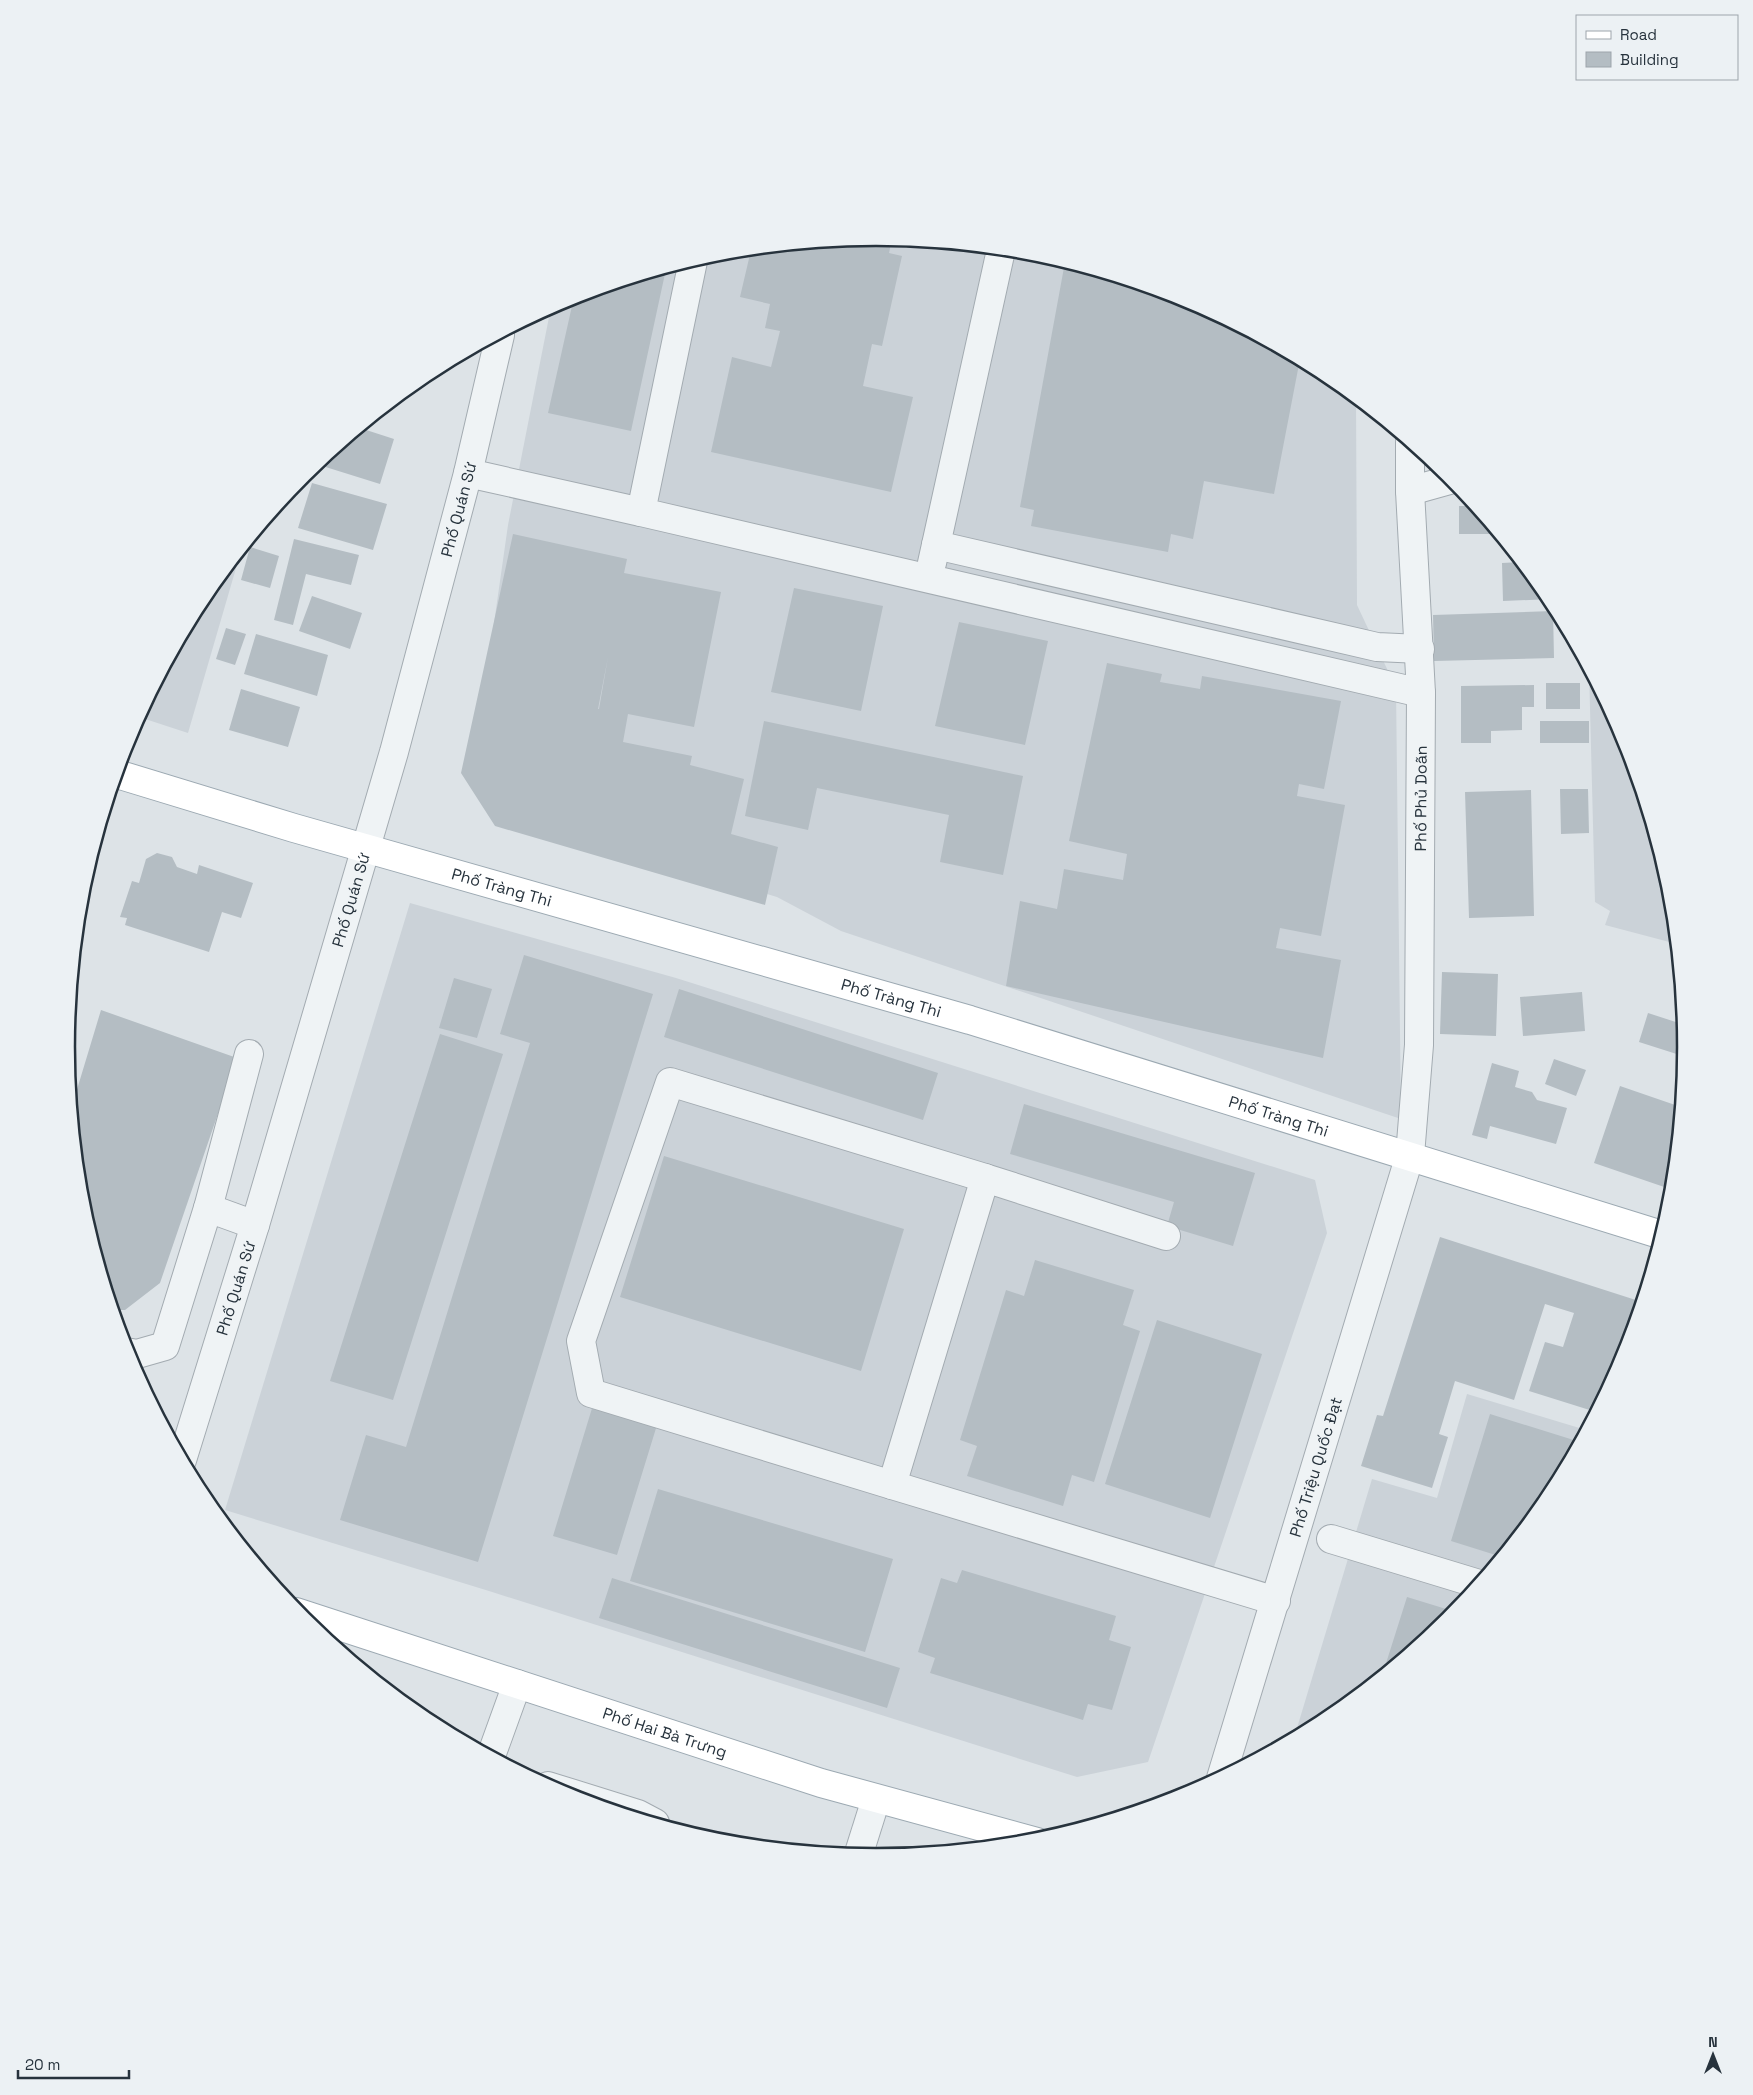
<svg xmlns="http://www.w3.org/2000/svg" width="1753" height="2095" viewBox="0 0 1753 2095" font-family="'Space Grotesk',sans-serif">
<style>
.built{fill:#cbd2d8}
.building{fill:#b4bdc3;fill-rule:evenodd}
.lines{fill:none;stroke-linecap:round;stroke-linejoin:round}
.minor-casing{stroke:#a3abb1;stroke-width:30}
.major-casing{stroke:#9ca9b2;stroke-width:30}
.minor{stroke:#eff3f5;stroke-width:28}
.major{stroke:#fff;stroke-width:28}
.labels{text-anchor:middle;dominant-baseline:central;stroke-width:4;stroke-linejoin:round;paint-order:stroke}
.street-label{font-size:16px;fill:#27333d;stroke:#ecf1f4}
.rim{fill:none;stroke:#27333d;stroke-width:2.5}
</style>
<rect width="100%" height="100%" fill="#dde3e7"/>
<path class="built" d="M 877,237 L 1035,253 L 1187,299 L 1327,374 L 1356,398 L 1357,605 L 1396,688 L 1401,1119 L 841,931 L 777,897 L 501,816 L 474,763 L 508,525 L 551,307 L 567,299 L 719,253 Z
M 241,551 L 188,733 L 139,717 L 203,597 Z
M 1589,669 L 1625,738 L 1671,890 L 1677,944 L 1605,925 L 1610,911 L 1595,902 Z
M 410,903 L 676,978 L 1315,1180 L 1327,1233 L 1148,1762 L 1077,1777 L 489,1591 L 225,1510 Z
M 1467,1394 L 1586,1430 L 1550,1498 L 1449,1621 L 1326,1721 L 1294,1738 L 1372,1479 L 1437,1498 Z"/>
<path class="building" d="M 877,237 L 892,239 L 889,253 L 902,256 L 882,346 L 872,344 L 863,386 L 913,397 L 891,492 L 711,452 L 732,357 L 771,367 L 780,331 L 765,328 L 770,304 L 740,297 L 751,250 Z
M 1065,262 L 1187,299 L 1300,359 L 1274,494 L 1204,481 L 1193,539 L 1171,534 L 1168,552 L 1031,526 L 1034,510 L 1020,507 Z
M 666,269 L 631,431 L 548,413 L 574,297 Z
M 360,428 L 394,439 L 380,484 L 316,464 Z
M 312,483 L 387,504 L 373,550 L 298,528 Z
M 1459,506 L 1475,506 L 1498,534 L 1459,534 Z
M 513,534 L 627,559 L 624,573 L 721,592 L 694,727 L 628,714 L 623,742 L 692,756 L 690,765 L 744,779 L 731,834 L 778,847 L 765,905 L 495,826 L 461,773 ZM 608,657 L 599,709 L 598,709 Z
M 294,539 L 359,555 L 351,585 L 306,574 L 293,625 L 274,620 Z
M 250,547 L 279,556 L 270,588 L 241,580 Z
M 1521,562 L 1550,598 L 1551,599 L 1503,601 L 1502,563 Z
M 794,588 L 883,606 L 861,711 L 771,692 Z
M 312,596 L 362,613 L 350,649 L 299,631 Z
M 1553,611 L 1554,658 L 1434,661 L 1433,615 Z
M 959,622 L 1048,641 L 1025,745 L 935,726 Z
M 226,628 L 246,634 L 235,665 L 216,659 Z
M 256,634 L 328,655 L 317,696 L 244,674 Z
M 1107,663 L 1162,674 L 1160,682 L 1200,689 L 1202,676 L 1341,701 L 1324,789 L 1299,784 L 1297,796 L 1345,805 L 1321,936 L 1280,928 L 1276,948 L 1341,960 L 1323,1058 L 1006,986 L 1020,901 L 1057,909 L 1064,869 L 1123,880 L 1127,854 L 1069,841 Z
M 1546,683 L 1580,683 L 1580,709 L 1546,709 Z
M 1534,685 L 1534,707 L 1522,707 L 1522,730 L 1491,731 L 1491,743 L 1461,743 L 1461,686 Z
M 241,689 L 300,707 L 288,747 L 229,730 Z
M 764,721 L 1023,776 L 1003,875 L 940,862 L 949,815 L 817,788 L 808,830 L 745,816 Z
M 1540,721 L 1589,721 L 1589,743 L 1540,743 Z
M 1560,789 L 1588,789 L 1589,833 L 1561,834 Z
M 1531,790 L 1534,916 L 1469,918 L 1465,792 Z
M 1643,795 L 1671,890 L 1673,904 L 1666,905 Z
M 157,853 L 172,857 L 177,867 L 197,874 L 199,865 L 253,883 L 241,918 L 222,912 L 209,952 L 125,925 L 127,918 L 120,917 L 132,881 L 139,883 L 146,859 Z
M 524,955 L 653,994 L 478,1562 L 340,1520 L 366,1435 L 406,1447 L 530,1043 L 500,1034 Z
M 1442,972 L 1498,974 L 1496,1036 L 1440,1034 Z
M 454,978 L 492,989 L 477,1038 L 439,1028 Z
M 679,989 L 938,1073 L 923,1120 L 664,1037 Z
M 1582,992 L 1585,1031 L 1523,1036 L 1520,997 Z
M 101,1010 L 237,1058 L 160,1283 L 125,1310 L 114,1310 L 82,1205 L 72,1106 Z
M 1648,1013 L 1685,1025 L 1686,1057 L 1639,1042 Z
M 440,1034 L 503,1054 L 393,1400 L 330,1381 Z
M 1554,1059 L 1586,1070 L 1576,1096 L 1545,1084 Z
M 1492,1063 L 1519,1071 L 1515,1087 L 1532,1092 L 1537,1100 L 1567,1108 L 1556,1144 L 1490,1126 L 1487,1139 L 1472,1135 Z
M 1620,1086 L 1681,1107 L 1673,1190 L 1594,1163 Z
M 1024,1104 L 1255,1173 L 1233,1246 L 1167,1226 L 1174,1202 L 1010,1154 Z
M 664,1156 L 904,1229 L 861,1371 L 620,1297 Z
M 1440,1237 L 1642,1302 L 1625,1358 L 1596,1412 L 1529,1391 L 1545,1342 L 1563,1347 L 1574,1313 L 1545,1304 L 1514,1400 L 1455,1381 L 1439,1434 L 1448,1437 L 1432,1488 L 1361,1466 L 1377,1415 L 1383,1416 Z
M 1035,1260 L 1134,1290 L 1123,1325 L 1140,1331 L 1094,1482 L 1072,1475 L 1063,1506 L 967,1476 L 977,1446 L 960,1440 L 1006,1290 L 1024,1296 Z
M 1157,1320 L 1262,1354 L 1210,1518 L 1105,1484 Z
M 593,1405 L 657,1425 L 617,1555 L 553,1536 Z
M 1490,1414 L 1580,1442 L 1550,1498 L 1502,1557 L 1451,1541 Z
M 658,1489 L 893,1559 L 865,1652 L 630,1581 Z
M 962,1570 L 1116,1616 L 1109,1640 L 1131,1647 L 1112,1710 L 1088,1704 L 1083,1720 L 930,1673 L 935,1658 L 918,1652 L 941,1578 L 957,1583 Z
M 612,1578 L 900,1668 L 887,1708 L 599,1618 Z
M 1407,1597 L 1456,1612 L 1449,1621 L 1382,1676 Z"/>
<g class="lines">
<defs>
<g id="minor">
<path d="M 693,261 L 641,512 L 1421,693"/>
<path d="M 468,473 L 641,512"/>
<path d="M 1410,491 L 1453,479"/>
<path d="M 936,545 L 1377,647 L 1420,649"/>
<path d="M 932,563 L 1001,250"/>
<path d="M 208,1208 L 249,1054"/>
<path d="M 1166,1236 L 985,1178 L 892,1485 L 1276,1601"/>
<path d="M 126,1352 L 137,1354 L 165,1346 L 208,1208 L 255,1225"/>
<path id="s1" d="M 182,1460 L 255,1225 L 394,752 L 468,473 L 500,335"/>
<path d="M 892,1485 L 591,1393 L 581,1341 L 670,1082 L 985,1178"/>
<path d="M 1331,1539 L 1479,1584"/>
<path d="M 491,1756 L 517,1684"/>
<path id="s2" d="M 1221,1778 L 1410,1155 L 1419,1045 L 1421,693 L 1410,491 L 1410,442"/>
<path d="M 548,1786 L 638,1814 L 655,1823"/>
<path d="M 858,1856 L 876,1799"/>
</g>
<g id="major">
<path id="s3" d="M 117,774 L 294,828 L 970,1020 L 1662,1235"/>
<path id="s4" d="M 296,1612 L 821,1783 L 1037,1842"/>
</g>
</defs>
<use href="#minor" class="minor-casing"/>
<use href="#major" class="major-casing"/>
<use href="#minor" class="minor"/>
<use href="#major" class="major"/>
</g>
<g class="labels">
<g class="street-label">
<text stroke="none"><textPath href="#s1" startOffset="990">Phố Quán Sứ</textPath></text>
<text stroke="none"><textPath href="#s2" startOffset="1008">Phố Phủ Doãn</textPath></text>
<text stroke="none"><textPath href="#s3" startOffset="401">Phố Tràng Thi</textPath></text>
<text stroke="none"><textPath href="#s1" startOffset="585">Phố Quán Sứ</textPath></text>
<text stroke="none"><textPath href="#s3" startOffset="806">Phố Tràng Thi</textPath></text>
<text stroke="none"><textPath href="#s3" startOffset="1211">Phố Tràng Thi</textPath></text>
<text stroke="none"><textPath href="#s1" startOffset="180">Phố Quán Sứ</textPath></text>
<text stroke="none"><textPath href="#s2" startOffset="325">Phố Triệu Quốc Đạt</textPath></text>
<text stroke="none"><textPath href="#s4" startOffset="388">Phố Hai Bà Trưng</textPath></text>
</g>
</g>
<path d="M0 0H1753V2095H0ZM75 1047a801 801 0 1 1 1602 0a801 801 0 1 1-1602 0Z" fill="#ecf1f4" fill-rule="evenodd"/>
<path class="rim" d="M75 1047a801 801 0 1 1 1602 0a801 801 0 1 1-1602 0Z"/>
<rect x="1576" y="15" width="162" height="65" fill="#ecf1f4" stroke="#9da5ab"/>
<rect x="1586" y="31" width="25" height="8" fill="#ffffff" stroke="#9da5ab"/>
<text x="1620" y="40" font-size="15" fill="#27333d">Road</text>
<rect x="1586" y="52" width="25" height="15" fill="#b4bdc3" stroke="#9da5ab"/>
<text x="1620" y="65" font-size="15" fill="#27333d">Building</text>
<g transform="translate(1713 2055)" stroke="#ecf1f4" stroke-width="4" paint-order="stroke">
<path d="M0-4L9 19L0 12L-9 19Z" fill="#27333d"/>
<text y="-8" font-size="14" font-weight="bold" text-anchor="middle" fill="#27333d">N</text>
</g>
<path d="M18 2070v8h111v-8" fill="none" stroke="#27333d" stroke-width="2.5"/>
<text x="25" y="2070" font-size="15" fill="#27333d" stroke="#ecf1f4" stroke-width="4" paint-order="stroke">20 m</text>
</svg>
